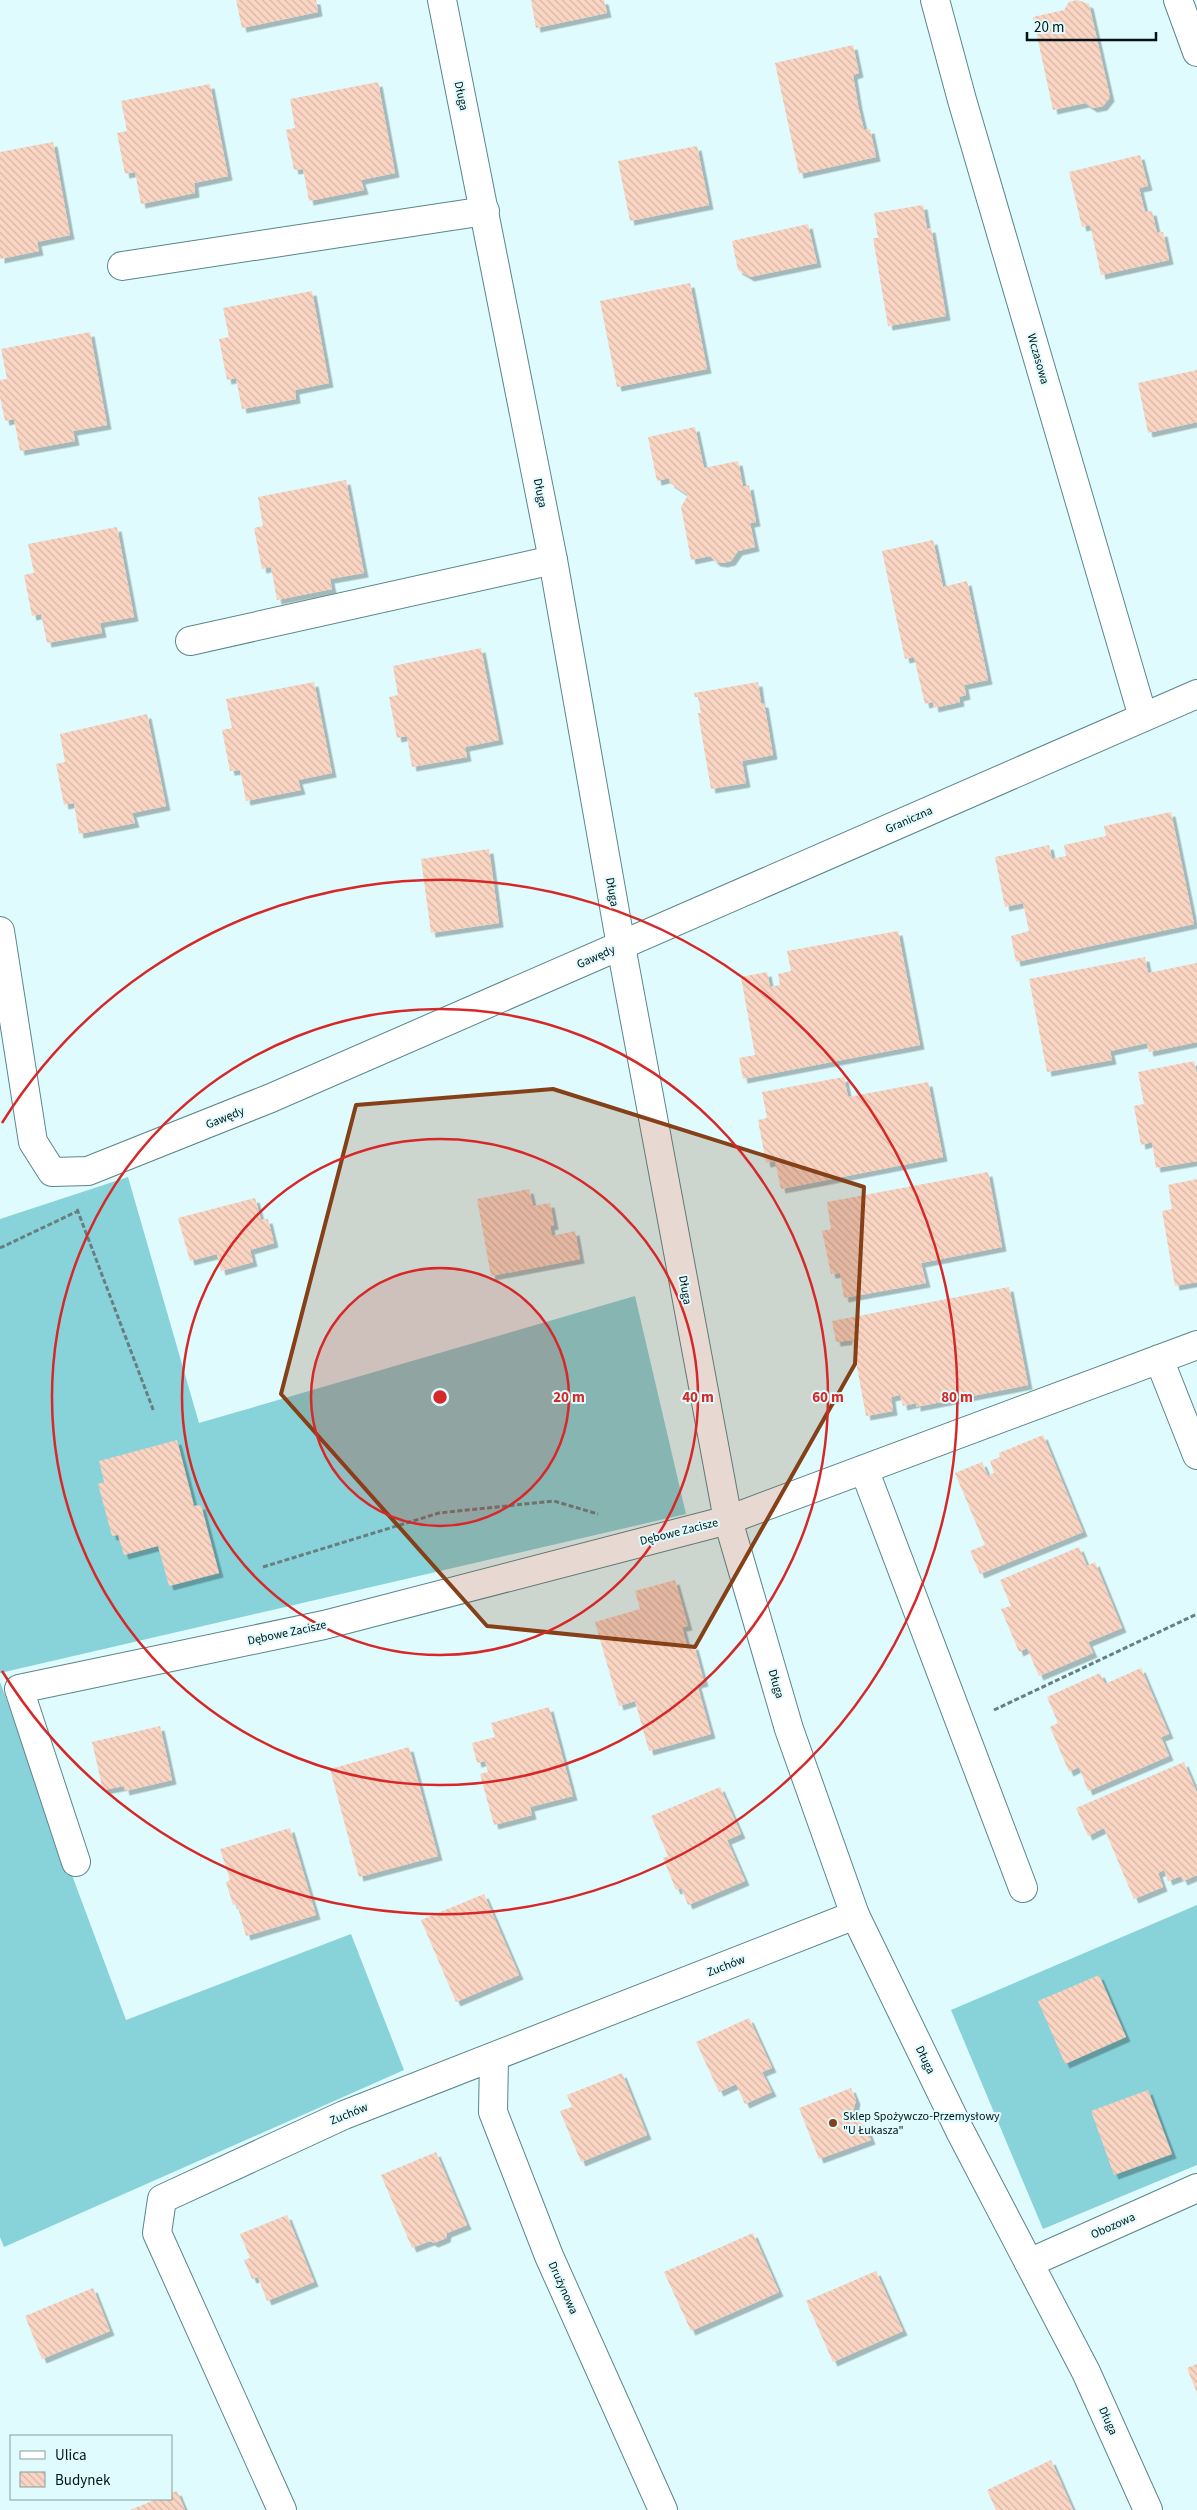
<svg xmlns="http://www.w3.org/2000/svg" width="1197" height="2510" viewBox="0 0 1197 2510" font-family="'Source Sans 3',sans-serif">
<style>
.grass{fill:#88d2d9}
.building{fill:url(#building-back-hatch);filter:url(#shadow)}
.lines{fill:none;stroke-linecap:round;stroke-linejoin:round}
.street-casing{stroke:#5b868a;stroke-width:30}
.secondary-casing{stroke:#5b868a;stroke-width:30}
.path{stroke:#697e80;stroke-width:3;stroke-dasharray:5 2.5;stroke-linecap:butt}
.street{stroke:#fff;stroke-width:28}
.secondary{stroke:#fff;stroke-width:28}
.marked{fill:#854018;fill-opacity:0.2;stroke:#854018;stroke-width:4;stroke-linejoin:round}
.ring{fill:none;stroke:#d62828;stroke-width:2.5}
.poi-dot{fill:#854018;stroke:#dffbfd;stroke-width:2}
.labels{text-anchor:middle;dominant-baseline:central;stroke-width:4;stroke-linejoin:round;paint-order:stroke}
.street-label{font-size:12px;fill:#031315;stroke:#dffbfd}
.poi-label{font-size:12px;fill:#031315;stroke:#dffbfd;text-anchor:start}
.centre{fill:#d62828;stroke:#dffbfd;stroke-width:2.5}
.ring-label{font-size:15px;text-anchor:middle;font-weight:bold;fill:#d62828;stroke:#dffbfd;stroke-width:4;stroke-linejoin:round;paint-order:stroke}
</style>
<defs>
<pattern id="building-back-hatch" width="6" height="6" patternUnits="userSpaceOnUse" patternTransform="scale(1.25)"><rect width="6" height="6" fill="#fad5c3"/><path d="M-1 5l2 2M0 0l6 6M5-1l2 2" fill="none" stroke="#d5b6a7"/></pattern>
<filter id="shadow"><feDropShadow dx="4.5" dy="4.5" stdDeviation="0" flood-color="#0004"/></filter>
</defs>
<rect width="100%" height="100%" fill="#dffbfd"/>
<path class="grass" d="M 128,1177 L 199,1423 L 635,1296 L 686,1514 L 0,1673 L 0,1219 Z
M 0,1682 L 126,2020 L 351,1934 L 404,2070 L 4,2247 L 0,2237 Z
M 1197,1905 L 1197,2165 L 1043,2229 L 951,2010 Z"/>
<path class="building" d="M 236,0 L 316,0 L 318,12 L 242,28 Z
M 531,0 L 604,0 L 607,13 L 536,28 Z
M 1077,0 L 1089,4 L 1110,97 L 1103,106 L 1093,108 L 1085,103 L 1053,110 L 1033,17 L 1064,10 L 1069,2 Z
M 853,45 L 859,73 L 853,75 L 858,105 L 864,130 L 870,129 L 876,157 L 799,174 L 775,63 Z
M 378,82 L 395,173 L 361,180 L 364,190 L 309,201 L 303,169 L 294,170 L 286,130 L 295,128 L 290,99 Z
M 210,84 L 228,176 L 194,183 L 195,193 L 141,204 L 135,172 L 125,174 L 117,133 L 127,131 L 121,101 Z
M 53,142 L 70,235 L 37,242 L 39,251 L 0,259 L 0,152 Z
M 697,146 L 709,205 L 630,221 L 618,161 Z
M 1140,155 L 1148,186 L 1139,188 L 1145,212 L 1152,211 L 1157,233 L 1163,232 L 1169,260 L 1101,275 L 1090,225 L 1082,227 L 1069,172 Z
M 923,205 L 927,229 L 931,228 L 946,316 L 888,326 L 873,238 L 878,238 L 874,213 Z
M 808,224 L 817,263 L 750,277 L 738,270 L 732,241 Z
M 690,283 L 707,369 L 617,387 L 600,301 Z
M 312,291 L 329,383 L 295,390 L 296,399 L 242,409 L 236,378 L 227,380 L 219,339 L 229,337 L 223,308 Z
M 90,332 L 107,425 L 73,431 L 75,441 L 20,451 L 14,419 L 5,421 L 0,397 L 0,380 L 7,379 L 1,349 Z
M 1197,370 L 1197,422 L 1148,433 L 1138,383 Z
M 695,427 L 704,468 L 738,461 L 743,487 L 749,485 L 756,522 L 750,523 L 755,547 L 738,551 L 731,561 L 723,563 L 716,562 L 710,556 L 691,560 L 681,507 L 688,495 L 670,483 L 669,478 L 657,481 L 648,437 Z
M 346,480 L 364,573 L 330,579 L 332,589 L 277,600 L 271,567 L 262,569 L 254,528 L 263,526 L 258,497 Z
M 117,527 L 134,617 L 100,623 L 102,633 L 47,643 L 41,614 L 32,616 L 24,575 L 34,573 L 28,544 Z
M 933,540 L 943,587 L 967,581 L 988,680 L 964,685 L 966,695 L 959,697 L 960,702 L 934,708 L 933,702 L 925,704 L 914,657 L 905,659 L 882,551 Z
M 481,648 L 499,740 L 465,747 L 467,757 L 412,767 L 407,736 L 397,738 L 389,697 L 398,695 L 393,666 Z
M 314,682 L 332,773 L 298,780 L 301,790 L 246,801 L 240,770 L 230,771 L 222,730 L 232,728 L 226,699 Z
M 758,682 L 761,703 L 764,703 L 773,755 L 742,761 L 746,783 L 711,789 L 698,713 L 701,713 L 698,697 L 695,697 L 694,693 Z
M 147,714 L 166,806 L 132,813 L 135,823 L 79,834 L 74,803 L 64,805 L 56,764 L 65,762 L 60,734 Z
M 1171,812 L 1194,924 L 1016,962 L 1011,936 L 1029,931 L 1023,903 L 1005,907 L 995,857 L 1049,845 L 1052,859 L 1066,856 L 1064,845 L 1106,836 L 1104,826 Z
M 489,849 L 499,923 L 431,933 L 421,859 Z
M 898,931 L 920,1045 L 743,1079 L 739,1058 L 755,1055 L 741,977 L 767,972 L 770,987 L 780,985 L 778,974 L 791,971 L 787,951 Z
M 1145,957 L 1148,973 L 1197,963 L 1197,1042 L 1149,1052 L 1147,1043 L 1110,1051 L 1112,1060 L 1047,1072 L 1029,979 Z
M 1194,1061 L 1197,1073 L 1197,1161 L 1156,1168 L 1152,1142 L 1141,1145 L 1134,1106 L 1144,1104 L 1138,1072 Z
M 844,1077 L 848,1097 L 928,1082 L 943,1157 L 781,1189 L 775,1161 L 766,1163 L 758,1120 L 767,1118 L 762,1092 Z
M 988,1172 L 1002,1247 L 921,1263 L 926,1283 L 844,1298 L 840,1273 L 831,1274 L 822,1231 L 831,1229 L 827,1202 Z
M 1197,1179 L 1197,1282 L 1175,1286 L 1162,1211 L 1172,1209 L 1168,1185 Z
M 529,1189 L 533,1206 L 550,1203 L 554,1225 L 550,1226 L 552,1236 L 575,1231 L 580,1259 L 491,1276 L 477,1199 Z
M 255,1198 L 261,1220 L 268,1219 L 274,1243 L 250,1250 L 253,1262 L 221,1271 L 217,1254 L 190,1261 L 178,1218 Z
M 1009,1287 L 1028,1385 L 916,1407 L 916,1403 L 903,1406 L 900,1395 L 891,1397 L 893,1411 L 866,1416 L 852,1340 L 836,1342 L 832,1321 Z
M 1043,1435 L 1083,1532 L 980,1574 L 970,1551 L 985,1545 L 955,1473 L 982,1462 L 988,1476 L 994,1473 L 990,1461 L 1000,1457 L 999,1453 Z
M 177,1440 L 194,1506 L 201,1505 L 219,1573 L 169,1586 L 158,1546 L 124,1555 L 118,1535 L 112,1536 L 98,1484 L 104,1482 L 99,1461 Z
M 1079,1547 L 1087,1566 L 1095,1562 L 1122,1628 L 1088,1642 L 1093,1653 L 1039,1676 L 1027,1648 L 1019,1652 L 1001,1609 L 1011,1606 L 1000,1580 Z
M 675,1580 L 688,1626 L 682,1627 L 687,1646 L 694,1645 L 704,1682 L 697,1684 L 711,1734 L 649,1751 L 635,1701 L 619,1706 L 595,1622 L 640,1609 L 635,1591 Z
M 1141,1668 L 1169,1734 L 1161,1737 L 1169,1756 L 1088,1791 L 1079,1767 L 1069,1772 L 1050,1727 L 1058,1723 L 1047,1697 L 1100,1673 L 1105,1684 Z
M 549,1707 L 573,1796 L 530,1807 L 532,1815 L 494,1825 L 480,1774 L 488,1772 L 485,1761 L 477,1763 L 472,1743 L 495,1737 L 491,1723 Z
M 160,1726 L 172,1780 L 125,1791 L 124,1786 L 103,1790 L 92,1742 Z
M 409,1747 L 438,1856 L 359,1877 L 330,1769 Z
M 1184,1762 L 1197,1793 L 1197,1875 L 1183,1881 L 1181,1876 L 1168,1881 L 1164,1870 L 1158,1873 L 1163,1887 L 1134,1899 L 1104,1828 L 1088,1836 L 1076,1808 Z
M 720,1787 L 741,1834 L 727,1840 L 745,1881 L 688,1905 L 681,1888 L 676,1890 L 663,1858 L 668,1856 L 651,1816 Z
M 290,1828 L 316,1915 L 246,1936 L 237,1904 L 233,1905 L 226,1882 L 230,1880 L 220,1849 Z
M 484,1894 L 519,1975 L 456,2002 L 421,1920 Z
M 1099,1975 L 1126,2037 L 1065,2064 L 1038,2001 Z
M 749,2018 L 772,2068 L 762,2072 L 772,2092 L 745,2104 L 736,2084 L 719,2092 L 696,2042 Z
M 622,2073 L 647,2135 L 581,2162 L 560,2111 L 572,2107 L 567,2095 Z
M 851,2088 L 856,2100 L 853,2112 L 856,2119 L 866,2127 L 871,2140 L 819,2159 L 799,2108 Z
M 1148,2090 L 1172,2154 L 1114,2175 L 1091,2111 Z
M 436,2152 L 467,2225 L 447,2233 L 446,2238 L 434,2243 L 430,2241 L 412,2248 L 381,2175 Z
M 287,2215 L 314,2282 L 267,2301 L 258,2277 L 252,2279 L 244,2260 L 250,2258 L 240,2234 Z
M 753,2233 L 779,2292 L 691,2331 L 664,2272 Z
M 876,2271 L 903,2331 L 833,2362 L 806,2301 Z
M 93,2288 L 110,2331 L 42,2359 L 25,2316 Z
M 1197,2364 L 1197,2393 L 1187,2368 Z
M 1051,2460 L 1073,2510 L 996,2510 L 987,2490 Z
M 177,2491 L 185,2510 L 130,2510 L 157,2499 L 171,2499 L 171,2493 Z"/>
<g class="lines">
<defs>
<path id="street" d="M 935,0 L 962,100 L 1143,717
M 1178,0 L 1197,52
M 122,266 L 485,211
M 190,641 L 553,560
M 0,931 L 33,1142 L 52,1172 L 88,1171 L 271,1098 L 1197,694
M 1159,1359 L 1197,1455
M 864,1469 L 1023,1888
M 76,1862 L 19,1689 L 324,1625 L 728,1520 L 1197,1345
M 494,2058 L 493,2112 L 549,2256 L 663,2510
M 1029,2263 L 1197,2188
M 282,2510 L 157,2233 L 162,2199 L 344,2115 L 855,1915"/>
<path id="secondary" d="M 442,0 L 553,560 L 621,946 L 728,1520 L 789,1729 L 855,1915 L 960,2131 L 1086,2372 L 1148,2510"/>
</defs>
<use href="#street" class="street-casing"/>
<use href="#secondary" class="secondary-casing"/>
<path class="path" d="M 77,1209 L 154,1412
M 0,1248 L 78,1211
M 263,1567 L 439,1513 L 554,1501 L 598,1514
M 994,1710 L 1197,1614"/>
<use href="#street" class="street"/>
<use href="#secondary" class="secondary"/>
</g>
<path class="marked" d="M 553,1089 L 864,1187 L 855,1364 L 695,1647 L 487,1626 L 281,1394 L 356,1105 Z"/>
<circle cx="440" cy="1397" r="129" fill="#d62828" fill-opacity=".12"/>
<g class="ring">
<circle cx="440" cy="1397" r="129"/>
<circle cx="440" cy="1397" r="258"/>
<circle cx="440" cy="1397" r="388"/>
<path d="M2 1123A517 517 0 1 1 2 1671"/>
</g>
<circle class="poi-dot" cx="833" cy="2123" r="5"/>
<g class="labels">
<g class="street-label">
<text transform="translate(461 96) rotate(78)">Długa</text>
<text transform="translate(1038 359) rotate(74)">Wczasowa</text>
<text transform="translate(540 493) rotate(79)">Długa</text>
<text transform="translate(909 820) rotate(-24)">Graniczna</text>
<text transform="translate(612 892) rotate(80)">Długa</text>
<text transform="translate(596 957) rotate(-24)">Gawędy</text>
<text transform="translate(225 1118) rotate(-22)">Gawędy</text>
<text transform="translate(685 1290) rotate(80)">Długa</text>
<text transform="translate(679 1532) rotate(-14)">Dębowe Zacisze</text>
<text transform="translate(287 1633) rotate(-12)">Dębowe Zacisze</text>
<text transform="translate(776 1684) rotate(74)">Długa</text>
<text transform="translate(726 1966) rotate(-21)">Zuchów</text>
<text transform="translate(925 2060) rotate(64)">Długa</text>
<text transform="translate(349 2114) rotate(-22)">Zuchów</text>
<text transform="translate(1113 2226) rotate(-24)">Obozowa</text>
<text transform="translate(563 2288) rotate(66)">Drużynowa</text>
<text transform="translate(1108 2421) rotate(66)">Długa</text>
</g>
<g class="poi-label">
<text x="843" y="2116">Sklep Spożywczo-Przemysłowy<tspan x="843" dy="14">"U Łukasza"</tspan></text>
</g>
</g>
<circle cx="440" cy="1397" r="8" class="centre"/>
<g class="ring-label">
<text x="569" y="1402">20 m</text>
<text x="698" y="1402">40 m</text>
<text x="828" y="1402">60 m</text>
<text x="957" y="1402">80 m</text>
</g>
<rect x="10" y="2435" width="162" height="65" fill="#dffbfd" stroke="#879ea0"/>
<rect x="20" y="2451" width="25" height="8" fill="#ffffff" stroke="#879ea0"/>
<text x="55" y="2460" font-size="15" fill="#031315">Ulica</text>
<rect x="20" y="2472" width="25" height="15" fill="url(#building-back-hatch)" stroke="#879ea0"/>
<text x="55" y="2485" font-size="15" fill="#031315">Budynek</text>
<path d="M1027 32v8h129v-8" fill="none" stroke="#031315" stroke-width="2.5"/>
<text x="1034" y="32" font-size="15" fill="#031315" stroke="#dffbfd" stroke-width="4" paint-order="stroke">20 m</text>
</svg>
